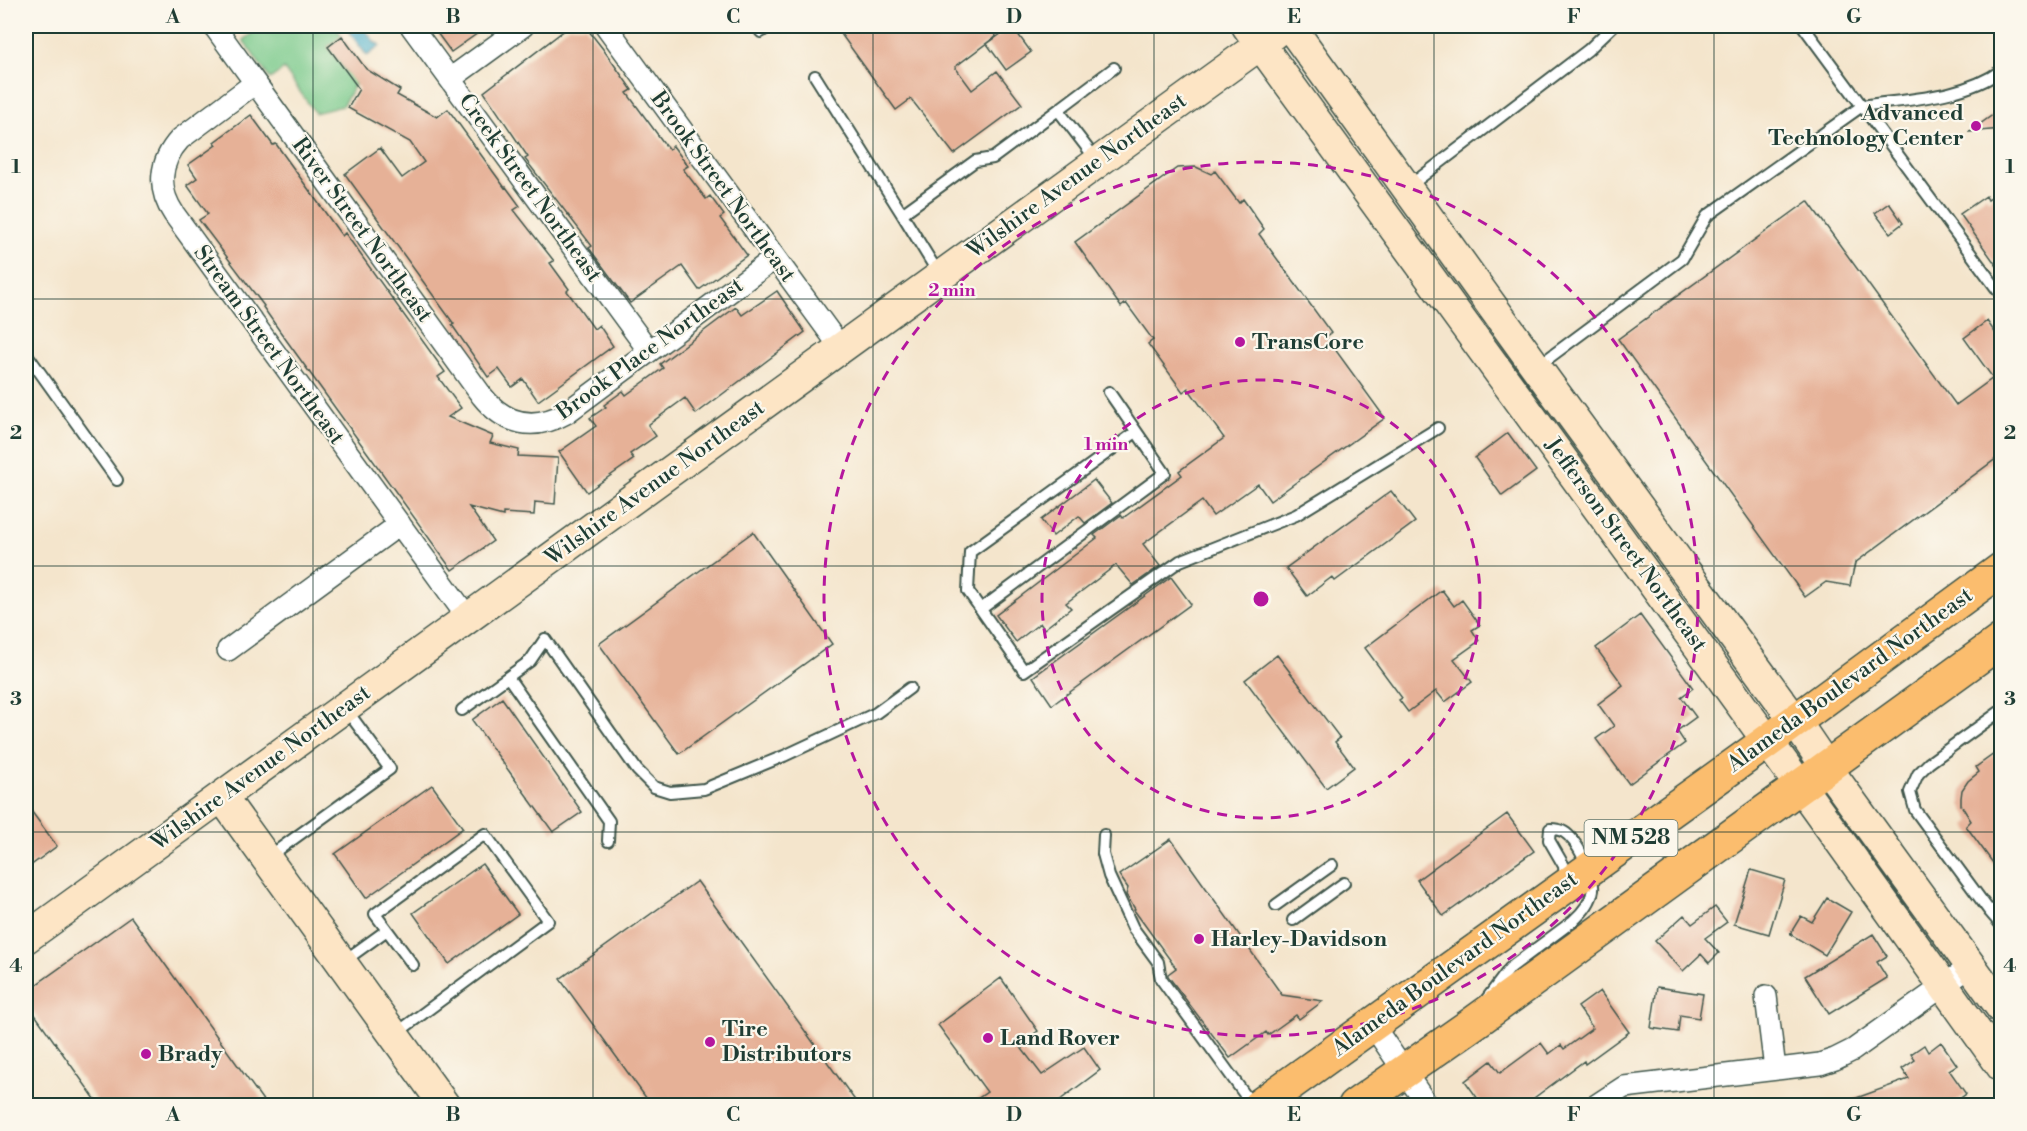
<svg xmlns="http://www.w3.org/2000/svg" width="2027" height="1131" viewBox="0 0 2027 1131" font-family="'Libre Bodoni',serif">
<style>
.green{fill:#78c98a;stroke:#4c835f;stroke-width:1.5}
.water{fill:#4aadc9;stroke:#34757e;stroke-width:1.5}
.building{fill:#e6b197}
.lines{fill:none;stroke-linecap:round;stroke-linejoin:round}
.lane-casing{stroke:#3f564b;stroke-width:14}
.street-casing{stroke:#3f564b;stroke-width:24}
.secondary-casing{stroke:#3f564b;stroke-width:33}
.primary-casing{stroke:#3f564b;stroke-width:36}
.lane{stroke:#fff;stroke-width:10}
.street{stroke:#fff;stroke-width:21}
.secondary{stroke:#fde5c5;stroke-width:30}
.primary{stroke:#fbbd6e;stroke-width:33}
.grid{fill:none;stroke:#1f3d34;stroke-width:1.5;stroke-opacity:0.55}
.ring{fill:none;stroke:#b5179e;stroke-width:3;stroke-dasharray:10 8}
.poi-dot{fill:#b5179e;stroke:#fbf7ec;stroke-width:2}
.labels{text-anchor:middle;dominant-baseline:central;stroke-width:4.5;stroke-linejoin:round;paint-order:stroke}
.shield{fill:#fbf7ec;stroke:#61756b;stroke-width:1.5}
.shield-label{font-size:21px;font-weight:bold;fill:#1f3d34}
.poi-label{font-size:22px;font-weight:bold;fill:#1f3d34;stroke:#fbf7ec;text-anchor:start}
.street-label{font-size:22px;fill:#1f3d34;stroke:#fbf7ec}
.centre{fill:#b5179e;stroke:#fbf7ec;stroke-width:3}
.ring-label{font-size:18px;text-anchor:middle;font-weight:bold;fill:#b5179e;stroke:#fbf7ec;stroke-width:4.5;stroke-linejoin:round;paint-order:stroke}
.neatline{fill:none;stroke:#1f3d34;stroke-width:2}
.grid-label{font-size:20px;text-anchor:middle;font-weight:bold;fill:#1f3d34}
</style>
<rect width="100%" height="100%" fill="#fbf7ec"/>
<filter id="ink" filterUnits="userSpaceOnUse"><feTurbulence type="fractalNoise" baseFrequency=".0167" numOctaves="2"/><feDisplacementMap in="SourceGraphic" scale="12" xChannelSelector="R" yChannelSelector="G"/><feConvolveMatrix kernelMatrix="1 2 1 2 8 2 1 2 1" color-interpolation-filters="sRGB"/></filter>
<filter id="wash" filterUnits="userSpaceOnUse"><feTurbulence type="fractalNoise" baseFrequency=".008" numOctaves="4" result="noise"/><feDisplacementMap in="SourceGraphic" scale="24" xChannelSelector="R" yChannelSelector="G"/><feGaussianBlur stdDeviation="1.35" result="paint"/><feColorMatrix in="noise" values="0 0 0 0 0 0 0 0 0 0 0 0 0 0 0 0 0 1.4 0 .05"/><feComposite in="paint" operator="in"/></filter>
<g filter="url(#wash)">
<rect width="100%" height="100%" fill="#f4e5cc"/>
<path class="green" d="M 262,26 L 334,26 L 342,36 L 328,47 L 347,73 L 365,68 L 342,106 L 315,113 L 284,69 L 270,79 L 243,40 Z"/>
<path class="water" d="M 340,26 L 362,26 L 376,44 L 378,43 L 380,46 L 367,56 L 345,26 L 342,28 Z"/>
<g id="blocks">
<path class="building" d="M 432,26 L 488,26 L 451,52 Z
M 570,26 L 585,26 L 603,49 L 632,90 L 627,93 L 669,150 L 673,146 L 688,166 L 683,169 L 706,199 L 710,196 L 724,215 L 720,218 L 747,255 L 699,290 L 682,266 L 630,303 L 589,248 L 592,246 L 525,159 L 528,157 L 484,92 Z
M 852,26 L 988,26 L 996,36 L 955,67 L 972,90 L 997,71 L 1022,104 L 954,154 L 911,99 L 896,110 L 841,34 Z
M 1012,26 L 1031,52 L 1006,70 L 987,44 Z
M 342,36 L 366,69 L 400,90 L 397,95 L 437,117 L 448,109 L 505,188 L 506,187 L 520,206 L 514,210 L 554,261 L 550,263 L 569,289 L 567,291 L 594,329 L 599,325 L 613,346 L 538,401 L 523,379 L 512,387 L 499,369 L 488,377 L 452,325 L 454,324 L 345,174 L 380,148 L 402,178 L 424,162 L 410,142 L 348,108 L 359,89 L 328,47 Z
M 2001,109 L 2001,129 L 1969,132 Z
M 251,115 L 273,145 L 276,144 L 342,236 L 345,233 L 445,372 L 438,377 L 461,408 L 448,417 L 493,436 L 490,443 L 519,450 L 518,456 L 558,458 L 555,504 L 535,502 L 534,515 L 503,513 L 503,516 L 469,507 L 493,541 L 452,570 L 279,330 L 263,307 L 264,306 L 199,220 L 208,214 L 187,185 L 197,178 L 188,165 L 216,145 L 214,142 Z
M 1196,167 L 1211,174 L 1215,171 L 1239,203 L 1243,199 L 1264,229 L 1259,234 L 1331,333 L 1326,337 L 1385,418 L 1270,501 L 1258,484 L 1213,516 L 1202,501 L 1143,544 L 1160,566 L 1133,585 L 1116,565 L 1066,603 L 1071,608 L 1044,629 L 1040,623 L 1016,642 L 996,615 L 1097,538 L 1094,535 L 1121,515 L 1123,518 L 1182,475 L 1179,471 L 1224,438 L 1188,388 L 1183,392 L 1148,344 L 1153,340 L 1126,303 L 1121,307 L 1075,242 L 1177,168 Z
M 2001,190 L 2001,272 L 1960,214 L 1986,196 L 1988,200 Z
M 1808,201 L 1956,405 L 1993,378 L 1964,338 L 1987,321 L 2001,341 L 2001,455 L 1855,563 L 1850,586 L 1826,582 L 1805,597 L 1618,339 Z
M 1889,203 L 1903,223 L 1890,233 L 1875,213 Z
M 777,291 L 805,332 L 696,414 L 685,398 L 648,425 L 656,436 L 630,454 L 634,459 L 587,492 L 559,452 L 596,426 L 590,418 L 606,407 L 604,405 L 623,391 L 626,395 L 663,368 L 660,364 L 736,307 L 742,315 Z
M 1508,433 L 1536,471 L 1502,496 L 1475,458 Z
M 1094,480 L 1112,503 L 1085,523 L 1079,516 L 1053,536 L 1041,520 Z
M 1391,491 L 1415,522 L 1335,581 L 1332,577 L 1307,596 L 1286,568 Z
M 753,532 L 832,644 L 679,754 L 599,644 Z
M 1171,577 L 1191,604 L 1052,705 L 1033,677 Z
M 1442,590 L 1454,606 L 1462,600 L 1480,625 L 1472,630 L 1479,641 L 1454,659 L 1472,682 L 1445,702 L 1436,691 L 1408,712 L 1399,700 L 1402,698 L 1365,648 Z
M 1640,615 L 1693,688 L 1681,697 L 1696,717 L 1677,731 L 1685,743 L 1629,784 L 1596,739 L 1614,726 L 1598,704 L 1623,685 L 1596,648 Z
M 1277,655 L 1340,738 L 1335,742 L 1354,767 L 1326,788 L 1245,680 Z
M 502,698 L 582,812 L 553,832 L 472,720 Z
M 2001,749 L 2001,874 L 1966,826 L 1971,821 L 1961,805 L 1961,798 L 1962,790 L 1968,781 L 1979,772 L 1976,767 Z
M 432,785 L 463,828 L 366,898 L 335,854 Z
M 26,804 L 57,846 L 26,869 Z
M 1507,814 L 1534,851 L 1443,916 L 1417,880 Z
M 1171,839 L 1282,995 L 1323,1001 L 1299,1019 L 1296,1015 L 1268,1035 L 1266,1032 L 1230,1058 L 1168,976 L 1168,974 L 1176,968 L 1134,910 L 1135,909 L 1126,895 L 1128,888 L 1119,875 Z
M 482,864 L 518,914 L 449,964 L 413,913 Z
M 1751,870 L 1785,880 L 1769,934 L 1734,924 Z
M 697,881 L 859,1106 L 652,1106 L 560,979 Z
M 1827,898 L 1851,912 L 1825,955 L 1790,934 L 1801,916 L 1812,922 Z
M 1715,907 L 1727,922 L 1705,938 L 1719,953 L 1709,963 L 1701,954 L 1683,971 L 1655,941 L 1684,915 L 1692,924 Z
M 131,917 L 267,1106 L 100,1106 L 26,1002 L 26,992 Z
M 1873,934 L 1887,956 L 1877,962 L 1887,978 L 1829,1014 L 1805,976 Z
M 1001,978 L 1038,1031 L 1019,1045 L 1042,1075 L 1084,1047 L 1100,1070 L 1052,1106 L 967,1106 L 987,1092 L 938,1025 Z
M 1657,987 L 1703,994 L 1699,1018 L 1680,1015 L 1678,1032 L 1651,1028 Z
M 1600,991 L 1629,1032 L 1585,1064 L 1584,1061 L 1523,1106 L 1483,1106 L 1465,1081 L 1491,1061 L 1500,1073 L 1541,1043 L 1549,1054 L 1561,1045 L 1564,1049 L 1593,1028 L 1578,1007 Z
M 1941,1042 L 1957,1065 L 1949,1070 L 1966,1094 L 1950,1106 L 1841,1106 L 1840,1104 L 1909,1079 L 1902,1069 L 1915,1060 L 1911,1054 L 1924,1045 L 1928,1052 Z"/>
</g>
</g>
<g filter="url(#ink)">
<use href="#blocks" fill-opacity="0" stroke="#3f564b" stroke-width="1.5"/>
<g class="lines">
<defs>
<path id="lane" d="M 756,26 L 761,32 L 770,26
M 1803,26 L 1862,106 C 1908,99 1964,98 2002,70
M 815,76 L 902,214
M 1058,110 L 1114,68
M 1408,187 L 1588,50 L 1613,26
M 940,276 L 902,214 L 975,161 L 993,158 L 1058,110 L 1098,162
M 26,353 L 117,480
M 1538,366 L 1682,259 L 1707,216 L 1862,106 L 2002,296
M 1136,432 L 970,552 L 968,591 L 1024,671 L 1180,561 L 1296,515 L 1438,428
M 981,609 L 1165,473 L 1109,392
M 508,677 L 609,821 L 608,841
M 462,710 L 530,661 L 545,639 L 637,770 L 654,787 L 670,792 L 704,789 L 784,756 L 876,713 L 910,688
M 2002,710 L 1929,763 L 1918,774 L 1910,792 L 1915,810 L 1990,912 L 2002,904
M 1104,835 L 1103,854 L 1109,876 L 1133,928 L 1158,962 L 1161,979 L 1253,1106
M 267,858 L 390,769 L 345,708
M 1276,905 L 1332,865
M 1990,912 L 2002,926
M 1293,920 L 1344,883
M 387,930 L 413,965
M 344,961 L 387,930 L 375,914 L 485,834 L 548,921 L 394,1035
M 1486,1000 L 1510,968 L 1573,921 C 1582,913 1591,903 1593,890 C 1595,875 1576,839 1564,832 C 1559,829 1555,829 1550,829 L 1549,840 L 1564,866 L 1565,879"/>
<path id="street" d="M 214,26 L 482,396 C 505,425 534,431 566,413 L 775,258
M 411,26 L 649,351
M 606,26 L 841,348
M 450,79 L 523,26
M 255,83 L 180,139 C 159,162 157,189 174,214 L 468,618
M 228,650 L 400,524
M 1766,996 L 1775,1069
M 1372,1024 L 1428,1106
M 1595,1106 L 1624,1087 L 1820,1064 L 1835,1059 L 1853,1050 L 1971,966"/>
<path id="secondary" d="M 1247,26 L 1811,801 L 2002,1067
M 1290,26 L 1536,367 L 1795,721 L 1827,768 L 2002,1009
M 222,797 L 445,1106
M 26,938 L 1098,162 L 1261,44 L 1283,26"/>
<path id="primary" d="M 1259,1106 L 1768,741 L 2002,569
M 1355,1106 L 1475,1022 L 2002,640"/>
</defs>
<use href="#lane" class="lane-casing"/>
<use href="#street" class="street-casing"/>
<use href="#secondary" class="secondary-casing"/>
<use href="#primary" class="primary-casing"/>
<use href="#lane" class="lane"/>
<use href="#street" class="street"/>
<use href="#secondary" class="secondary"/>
<use href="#primary" class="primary"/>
</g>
</g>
<path class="grid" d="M 313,26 L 313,1106M 593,26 L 593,1106M 873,26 L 873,1106M 1154,26 L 1154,1106M 1434,26 L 1434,1106M 1714,26 L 1714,1106M 26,299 L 2002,299M 26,566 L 2002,566M 26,832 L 2002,832"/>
<g class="ring">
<circle cx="1261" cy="599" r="219"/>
<circle cx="1261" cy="599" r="437"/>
</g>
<g class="poi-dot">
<circle cx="1976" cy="126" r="6"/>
<circle cx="1240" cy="342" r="6"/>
<circle cx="1199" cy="939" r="6"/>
<circle cx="988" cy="1038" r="6"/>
<circle cx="710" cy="1042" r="6"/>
<circle cx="146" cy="1054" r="6"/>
</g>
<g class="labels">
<rect class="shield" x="1584.5" y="820" width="93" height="36" rx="4.5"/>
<g class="shield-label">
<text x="1631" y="838">NM 528</text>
</g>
<g class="poi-label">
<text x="1964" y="113" text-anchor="end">Advanced<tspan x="1964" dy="25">Technology Center</tspan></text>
<text x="1252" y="342">TransCore</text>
<text x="1211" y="939">Harley-Davidson</text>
<text x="722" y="1029">Tire<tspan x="722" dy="25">Distributors</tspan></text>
<text x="1000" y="1038">Land Rover</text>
<text x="158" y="1054">Brady</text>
</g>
<g class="street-label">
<text transform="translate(1077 176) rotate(-36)">Wilshire Avenue Northeast</text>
<text transform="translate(723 187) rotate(54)">Brook Street Northeast</text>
<text transform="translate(530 188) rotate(54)">Creek Street Northeast</text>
<text transform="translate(362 230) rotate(54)">River Street Northeast</text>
<text transform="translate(269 345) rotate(54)">Stream Street Northeast</text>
<text transform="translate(650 349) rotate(-36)">Brook Place Northeast</text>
<text transform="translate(655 483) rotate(-36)">Wilshire Avenue Northeast</text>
<text transform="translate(1626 545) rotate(54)">Jefferson Street Northeast</text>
<text transform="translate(1850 680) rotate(-36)">Alameda Boulevard Northeast</text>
<text transform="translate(261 768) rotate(-36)">Wilshire Avenue Northeast</text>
<text transform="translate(1455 964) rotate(-36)">Alameda Boulevard Northeast</text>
</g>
</g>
<circle cx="1261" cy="599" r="9" class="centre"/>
<g class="ring-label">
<text x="952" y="296">2 min</text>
<text x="1106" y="450">1 min</text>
</g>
<rect width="2027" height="1131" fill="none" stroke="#fbf7ec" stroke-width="66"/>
<rect x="33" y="33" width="1961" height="1065" class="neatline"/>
<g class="grid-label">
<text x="173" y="23">A</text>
<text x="453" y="23">B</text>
<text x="733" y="23">C</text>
<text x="1014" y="23">D</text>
<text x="1294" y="23">E</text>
<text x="1574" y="23">F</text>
<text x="1854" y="23">G</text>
<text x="16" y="173">1</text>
<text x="2010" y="173">1</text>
<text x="16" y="439">2</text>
<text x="2010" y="439">2</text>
<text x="16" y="705">3</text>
<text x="2010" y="705">3</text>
<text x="16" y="972">4</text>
<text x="2010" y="972">4</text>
<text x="173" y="1121">A</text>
<text x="453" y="1121">B</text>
<text x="733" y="1121">C</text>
<text x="1014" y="1121">D</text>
<text x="1294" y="1121">E</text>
<text x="1574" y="1121">F</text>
<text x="1854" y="1121">G</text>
</g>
</svg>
